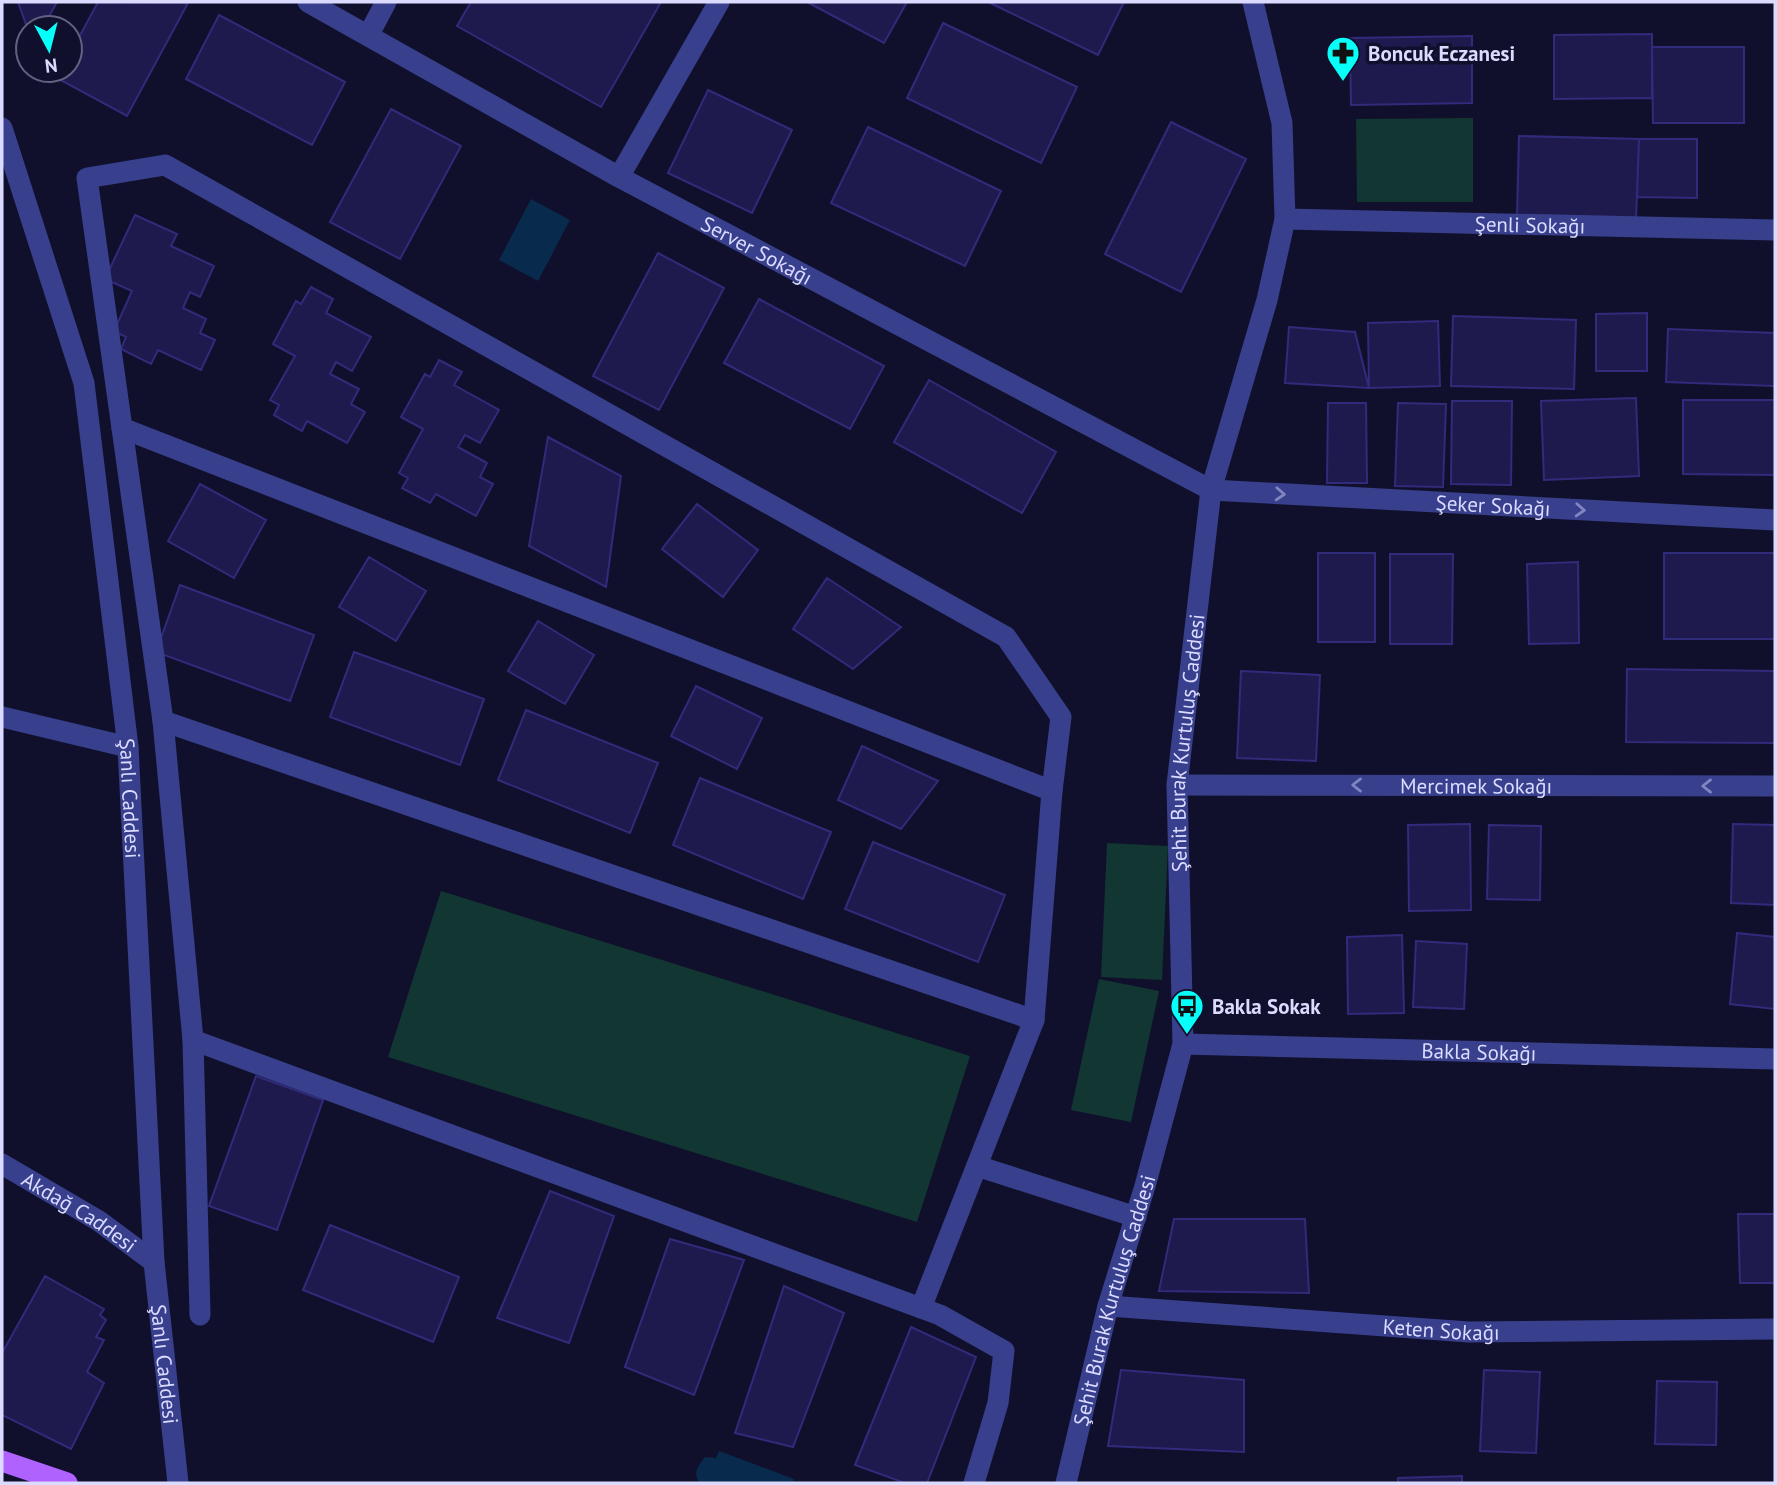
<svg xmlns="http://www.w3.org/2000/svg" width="1777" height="1485" viewBox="0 0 1777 1485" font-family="'PT Sans',sans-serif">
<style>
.green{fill:#123631}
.water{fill:#082a4d}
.building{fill:#1e1a4e;stroke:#312b7b;stroke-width:2}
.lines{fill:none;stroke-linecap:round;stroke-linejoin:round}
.minor{stroke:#38408d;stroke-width:21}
.major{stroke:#b062ff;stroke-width:21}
.oneway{stroke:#8186c0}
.labels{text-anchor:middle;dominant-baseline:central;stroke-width:7;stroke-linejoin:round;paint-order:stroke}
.poi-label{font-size:21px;font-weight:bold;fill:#dbdbff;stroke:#11102c;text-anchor:start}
.street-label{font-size:21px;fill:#dbdbff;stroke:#11102c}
</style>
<rect width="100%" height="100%" fill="#11102c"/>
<path class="green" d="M 1473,118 L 1473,202 L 1357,202 L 1356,119 Z
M 1107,843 L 1168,846 L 1162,980 L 1101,977 Z
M 441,891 L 970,1056 L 917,1222 L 388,1057 Z
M 1099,979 L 1159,991 L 1131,1122 L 1071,1110 Z"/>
<path class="water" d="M 531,199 L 570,220 L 538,281 L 499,260 Z
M 719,1451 L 794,1479 L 792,1483 L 700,1483 C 692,1473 698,1466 705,1457 L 716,1458 Z"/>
<path class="building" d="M 18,2 L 57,2 L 45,24 L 28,28 L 28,30 Z
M 98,2 L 188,3 L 127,116 L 57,78 L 61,70 L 70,70 L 70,54 Z
M 471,2 L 661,2 L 601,107 L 457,26 Z
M 807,2 L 907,2 L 884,43 Z
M 988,2 L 1124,2 L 1098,55 Z
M 219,15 L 345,82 L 312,145 L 186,79 Z
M 943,23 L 1077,87 L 1041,163 L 907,98 Z
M 1652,34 L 1652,98 L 1554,99 L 1554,35 Z
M 1472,36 L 1472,103 L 1351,105 L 1350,38 Z
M 1652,47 L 1744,47 L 1744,123 L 1653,123 Z
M 708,90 L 792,130 L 752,213 L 668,173 Z
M 391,109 L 461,146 L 400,259 L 330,222 Z
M 1171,122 L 1246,159 L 1181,292 L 1105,254 Z
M 868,127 L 1001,191 L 965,266 L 831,203 Z
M 1519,136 L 1639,139 L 1636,219 L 1517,216 Z
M 1639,139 L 1697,139 L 1697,198 L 1637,197 Z
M 135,215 L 177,234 L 171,246 L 214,266 L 200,297 L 190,292 L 183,308 L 206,319 L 200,333 L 215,340 L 201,370 L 158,350 L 151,364 L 121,349 L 126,337 L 114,331 L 132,291 L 105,279 Z
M 658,253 L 724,288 L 659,410 L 593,376 Z
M 311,287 L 333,299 L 326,313 L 371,337 L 352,371 L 336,362 L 330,374 L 359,389 L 351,404 L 365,412 L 347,443 L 307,421 L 302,431 L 274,415 L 279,405 L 270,400 L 295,356 L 273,344 L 296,301 L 301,304 Z
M 759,299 L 884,366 L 850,429 L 724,363 Z
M 1647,313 L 1647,371 L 1596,371 L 1596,314 Z
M 1453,316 L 1576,320 L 1574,389 L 1451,386 Z
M 1438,321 L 1440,386 L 1369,388 L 1368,323 Z
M 1289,327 L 1355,332 L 1369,388 L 1285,383 Z
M 1668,329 L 1775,333 L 1775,386 L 1666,382 Z
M 439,360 L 462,372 L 454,385 L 499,410 L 480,443 L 465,435 L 458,447 L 487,463 L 480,477 L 493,484 L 476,516 L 436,494 L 430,503 L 402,488 L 408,478 L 399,473 L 423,429 L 401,417 L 425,374 L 430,377 Z
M 929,380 L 1056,452 L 1022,513 L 894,442 Z
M 1636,398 L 1639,476 L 1544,480 L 1541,401 Z
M 1683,400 L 1775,400 L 1775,475 L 1683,474 Z
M 1452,401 L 1512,401 L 1511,485 L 1451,484 Z
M 1328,403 L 1366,403 L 1367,483 L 1327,483 Z
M 1398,403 L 1446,404 L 1443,487 L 1395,486 Z
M 548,437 L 621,476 L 606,587 L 529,546 Z
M 200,484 L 266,520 L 234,578 L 168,541 Z
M 697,504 L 758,550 L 723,597 L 662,549 Z
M 1318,553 L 1375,553 L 1375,642 L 1318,642 Z
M 1664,553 L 1775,553 L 1775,639 L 1664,639 Z
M 1390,554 L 1453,554 L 1452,644 L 1390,644 Z
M 369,557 L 426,591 L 396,641 L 339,607 Z
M 1578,562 L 1579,643 L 1529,644 L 1527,564 Z
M 827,578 L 901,627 L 853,669 L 793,629 Z
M 180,585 L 314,635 L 290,701 L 156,652 Z
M 538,621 L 594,655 L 565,704 L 508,671 Z
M 354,652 L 484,699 L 460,765 L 330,717 Z
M 1627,669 L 1775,671 L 1775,743 L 1626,742 Z
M 1241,671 L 1320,675 L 1316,761 L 1237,758 Z
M 696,686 L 762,718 L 737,769 L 671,736 Z
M 526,710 L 658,763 L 630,833 L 498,780 Z
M 862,746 L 938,781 L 901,829 L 838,800 Z
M 700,778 L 831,832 L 803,899 L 673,845 Z
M 1470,824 L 1471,910 L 1409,911 L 1408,825 Z
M 1733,824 L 1775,825 L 1775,905 L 1731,903 Z
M 1489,825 L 1541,826 L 1540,900 L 1487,899 Z
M 873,842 L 1005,895 L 978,962 L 845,909 Z
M 1737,933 L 1775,937 L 1775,1009 L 1730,1004 Z
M 1402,935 L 1404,1013 L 1348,1014 L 1347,937 Z
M 1416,941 L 1467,944 L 1464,1009 L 1413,1007 Z
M 256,1076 L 323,1100 L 277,1230 L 209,1206 Z
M 550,1191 L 614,1216 L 569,1343 L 497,1318 Z
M 1738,1214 L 1775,1214 L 1775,1283 L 1740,1283 Z
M 1174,1219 L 1305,1219 L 1309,1293 L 1159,1291 Z
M 330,1225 L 459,1277 L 433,1342 L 303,1290 Z
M 670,1239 L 744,1260 L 694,1395 L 625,1367 Z
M 45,1276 L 104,1309 L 100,1315 L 106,1320 L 96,1337 L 104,1340 L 87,1372 L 104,1383 L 71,1449 L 2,1415 L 2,1353 Z
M 784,1286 L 844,1313 L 793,1447 L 735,1433 Z
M 911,1327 L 976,1357 L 927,1483 L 905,1483 L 855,1465 Z
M 1121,1370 L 1244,1380 L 1244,1452 L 1108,1446 Z
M 1484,1370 L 1540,1372 L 1536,1453 L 1480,1451 Z
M 1657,1381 L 1717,1382 L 1716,1445 L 1655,1444 Z
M 1462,1476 L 1462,1483 L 1398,1483 L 1398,1478 Z"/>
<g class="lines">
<g class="minor">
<path id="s1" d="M 308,2 L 619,177 L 1211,490 L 1775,520"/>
<path d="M 369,34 L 386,2"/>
<path id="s2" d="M 2,128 L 84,383 L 128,747 L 154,1262 L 178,1483"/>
<path d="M 619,177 L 719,2"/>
<path id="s3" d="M 1285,219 L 1775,230"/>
<path d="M 122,428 L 1052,791"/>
<path d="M 2,717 L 128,747"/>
<path d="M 163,721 L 1034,1020"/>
<path id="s4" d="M 1177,785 L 1775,786"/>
<path d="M 193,1040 L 940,1315 L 1004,1351 L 998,1403 L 974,1483"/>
<path id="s5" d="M 1183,1044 L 1775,1059"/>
<path id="s6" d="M 2,1164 L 99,1221 L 154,1262"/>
<path d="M 977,1166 L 1136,1217"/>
<path id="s7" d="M 1108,1306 L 1469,1332 L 1775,1329"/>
<path d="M 200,1315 L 193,1040 L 163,721 L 87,178 L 165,165 L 1006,637 L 1061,717 L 1052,791 L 1034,1020 L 921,1308"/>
<path id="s8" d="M 1066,1483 L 1108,1306 L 1145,1186 L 1183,1044 L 1177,785 L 1211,490 L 1267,300 L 1285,219 L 1282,123 L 1253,2"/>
</g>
<path class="major" d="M 2,1461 L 67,1483"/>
</g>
<defs><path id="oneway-chevron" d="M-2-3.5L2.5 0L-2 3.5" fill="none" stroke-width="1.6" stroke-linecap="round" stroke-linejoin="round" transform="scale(1.75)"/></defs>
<g class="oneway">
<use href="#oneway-chevron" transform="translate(1280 494) rotate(3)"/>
<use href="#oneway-chevron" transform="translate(1580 510) rotate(3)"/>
<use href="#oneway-chevron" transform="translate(1357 785) rotate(-180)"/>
<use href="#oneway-chevron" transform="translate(1707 786) rotate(-180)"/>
</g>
<defs>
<symbol id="pharmacy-pin" viewBox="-11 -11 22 30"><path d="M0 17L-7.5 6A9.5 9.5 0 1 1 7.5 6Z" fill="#07fff9" stroke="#11102c"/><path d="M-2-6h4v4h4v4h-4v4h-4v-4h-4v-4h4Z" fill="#111"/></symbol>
<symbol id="bus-pin" viewBox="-11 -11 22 30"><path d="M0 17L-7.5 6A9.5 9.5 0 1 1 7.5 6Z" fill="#07fff9" stroke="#11102c"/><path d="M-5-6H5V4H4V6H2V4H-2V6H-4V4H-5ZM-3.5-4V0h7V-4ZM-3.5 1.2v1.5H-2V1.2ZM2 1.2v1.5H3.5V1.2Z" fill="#111"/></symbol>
</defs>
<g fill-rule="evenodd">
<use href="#pharmacy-pin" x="1324" y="34" width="38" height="52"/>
<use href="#bus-pin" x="1168" y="987" width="38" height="52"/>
</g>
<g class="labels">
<g class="poi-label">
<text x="1368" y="53">Boncuk Eczanesi</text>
<text x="1212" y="1006">Bakla Sokak</text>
</g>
<g class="street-label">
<text stroke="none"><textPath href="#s3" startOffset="245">Şenli Sokağı</textPath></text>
<text stroke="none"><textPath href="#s1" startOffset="513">Server Sokağı</textPath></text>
<text stroke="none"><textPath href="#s1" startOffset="1309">Şeker Sokağı</textPath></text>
<text stroke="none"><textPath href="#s8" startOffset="756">Şehit Burak Kurtuluş Caddesi</textPath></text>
<text stroke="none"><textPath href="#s4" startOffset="299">Mercimek Sokağı</textPath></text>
<text stroke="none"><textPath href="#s2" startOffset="686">Şanlı Caddesi</textPath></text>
<text stroke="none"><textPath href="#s5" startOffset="296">Bakla Sokağı</textPath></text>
<text stroke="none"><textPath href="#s6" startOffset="91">Akdağ Caddesi</textPath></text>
<text stroke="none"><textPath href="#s8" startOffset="189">Şehit Burak Kurtuluş Caddesi</textPath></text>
<text stroke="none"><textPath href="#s7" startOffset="334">Keten Sokağı</textPath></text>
<text stroke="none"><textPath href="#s2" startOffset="1253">Şanlı Caddesi</textPath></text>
</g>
</g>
<rect width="1777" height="1485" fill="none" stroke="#dbdbff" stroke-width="7"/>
<g transform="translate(49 49) rotate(173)"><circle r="33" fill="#11102c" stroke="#626180" stroke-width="2"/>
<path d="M0-5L12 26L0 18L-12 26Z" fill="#07fff9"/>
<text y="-10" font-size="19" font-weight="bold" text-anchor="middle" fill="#dbdbff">N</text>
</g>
</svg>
